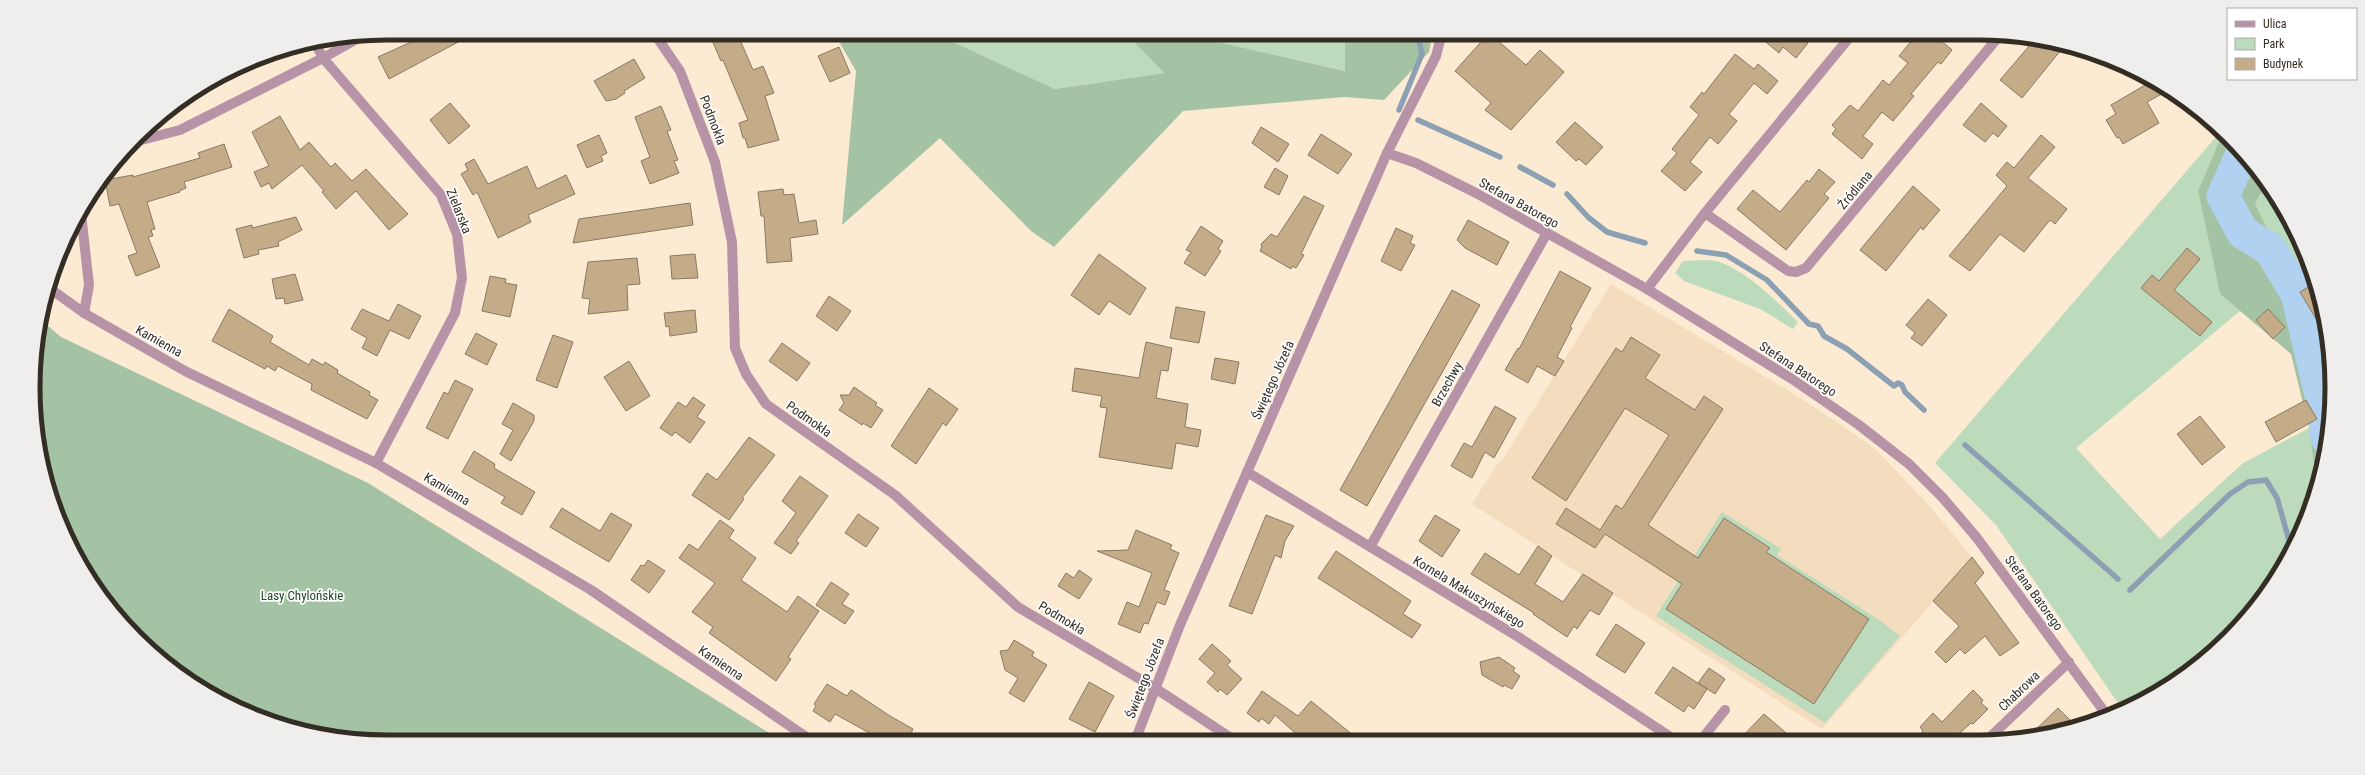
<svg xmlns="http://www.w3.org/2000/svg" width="2365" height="775" viewBox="0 0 2365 775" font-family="'Roboto Condensed',sans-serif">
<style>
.built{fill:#f4dcbf}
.green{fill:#bcdbbc}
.forest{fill:#a4c3a4}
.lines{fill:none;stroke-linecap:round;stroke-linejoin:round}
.stream{stroke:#8ca0b3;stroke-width:5.5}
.river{stroke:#b1d1f0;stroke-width:33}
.building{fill:#c5ac89;stroke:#897963}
.minor{stroke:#b793a8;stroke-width:10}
.tertiary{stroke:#b793a8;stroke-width:10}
.labels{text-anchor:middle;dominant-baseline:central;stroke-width:3.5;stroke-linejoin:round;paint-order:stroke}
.street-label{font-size:13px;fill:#342d24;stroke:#fff}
.park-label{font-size:13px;fill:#1f4b21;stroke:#fff}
.rim{fill:none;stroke:#342d24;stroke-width:5}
</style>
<rect width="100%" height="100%" fill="#fdead2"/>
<path class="built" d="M 1611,284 L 1786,389 L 1840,424 L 1876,450 L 1928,504 L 1972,557 L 1822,729 L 1612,594 L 1613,592 L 1599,584 L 1583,574 L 1582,575 L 1472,504 L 1499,461 L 1501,462 Z"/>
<path class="green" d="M 934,33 L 1125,33 L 1164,73 L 1055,89 Z
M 1204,33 L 1345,33 L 1346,71 L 1218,42 Z
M 2221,131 L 2223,132 L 2198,191 L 2220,294 L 2240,311 L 2076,448 L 2160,539 L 2243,463 L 2309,428 L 2316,481 L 2285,565 L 2228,638 L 2134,706 L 2122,709 L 1996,525 L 1935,463 Z
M 2267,184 L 2305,252 L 2325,319 L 2331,378 L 2308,315 L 2255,203 Z
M 1683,261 C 1694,261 1710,259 1720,262 C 1749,273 1776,301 1798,322 L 1793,329 L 1760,309 L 1684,281 L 1675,273 Z
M 1722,512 L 1781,549 L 1777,555 L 1878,619 L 1900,636 L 1825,723 L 1656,616 Z"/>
<path class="forest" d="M 834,33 L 934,33 L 1055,89 L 1164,73 L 1125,33 L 1204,33 L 1218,42 L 1345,71 L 1345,33 L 1433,33 L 1429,52 L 1384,100 L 1344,97 L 1183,111 L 1054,247 L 1031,231 L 940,138 L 842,225 L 856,71 Z
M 2223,132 L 2267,184 L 2255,203 L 2308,315 L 2331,378 L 2325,457 L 2316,481 L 2309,428 L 2291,354 L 2220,294 L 2198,191 Z
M 42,321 L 61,337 L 368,483 L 782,741 L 388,742 L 318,735 L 252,715 L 191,682 L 137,638 L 93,585 L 45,479 L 34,411 L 36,341 Z"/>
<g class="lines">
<path class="stream" d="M 1399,110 L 1422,54 L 1417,33
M 1418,120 L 1500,157
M 1520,167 L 1553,185
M 1567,194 L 1588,217 L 1607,232 L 1645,243
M 1697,251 L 1726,255 L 1767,280 L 1809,324 L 1818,326 L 1824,336 L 1847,349 L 1894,386 L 1898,383 L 1902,385 L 1905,392 L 1924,410
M 1965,445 L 2118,579
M 2130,590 L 2230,494 L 2248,482 L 2266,480 L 2277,498 L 2291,547"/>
<path class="river" d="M 2242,154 L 2223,196 L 2243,233 L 2270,249 L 2297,294 L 2323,404 L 2327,438"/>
</g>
<path class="building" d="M 431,33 L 475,33 L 389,79 L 378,57 Z
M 722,33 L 737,33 L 753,70 L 763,66 L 774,93 L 765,96 L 779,140 L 748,148 L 745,138 L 743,138 L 739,123 L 748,120 L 723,60 L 721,61 L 711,38 Z
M 1489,33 L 1526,65 L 1540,50 L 1564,72 L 1511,130 L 1485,110 L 1491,103 L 1455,71 Z
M 1755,33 L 1796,33 L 1808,43 L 1796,58 L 1783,47 L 1779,53 Z
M 1918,33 L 1932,33 L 1952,50 L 1941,64 L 1938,62 L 1911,94 L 1914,96 L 1893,121 L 1882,112 L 1863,136 L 1873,144 L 1862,159 L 1832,134 L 1836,129 L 1832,125 L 1850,105 L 1858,111 L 1883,80 L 1889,85 L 1908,63 L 1899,56 Z
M 2035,39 L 2065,45 L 2022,98 L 2000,80 Z
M 839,47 L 850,73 L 830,82 L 818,56 Z
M 1735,54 L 1754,69 L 1758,64 L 1778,81 L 1767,94 L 1754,83 L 1729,114 L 1737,121 L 1718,144 L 1710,137 L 1690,162 L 1702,172 L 1685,191 L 1661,171 L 1677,153 L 1672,149 L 1699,115 L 1690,107 L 1702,92 L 1704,94 Z
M 634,59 L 645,78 L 624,91 L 625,93 L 616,99 L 606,101 L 594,81 Z
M 2152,81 L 2169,90 L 2147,102 L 2159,123 L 2123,144 L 2119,137 L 2117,138 L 2106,120 L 2116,114 L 2111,105 Z
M 450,103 L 470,126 L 449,144 L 430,120 Z
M 1981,103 L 2007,126 L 1998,137 L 1993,133 L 1985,142 L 1963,125 Z
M 661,106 L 671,130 L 667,131 L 678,160 L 674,161 L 679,173 L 650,184 L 641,161 L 650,157 L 635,117 Z
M 280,116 L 300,150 L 309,142 L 331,167 L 335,163 L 352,181 L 366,169 L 408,214 L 389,230 L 356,191 L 336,209 L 322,192 L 324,191 L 302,165 L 272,189 L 269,183 L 261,187 L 254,172 L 269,166 L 252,132 Z
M 1575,122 L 1603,147 L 1586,165 L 1579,159 L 1576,161 L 1556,142 Z
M 1261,127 L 1289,144 L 1278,162 L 1252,143 Z
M 1321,134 L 1352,154 L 1338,174 L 1308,155 Z
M 599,135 L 607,153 L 601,156 L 603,161 L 587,168 L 577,145 Z
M 2041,135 L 2055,147 L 2028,178 L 2067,209 L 2055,224 L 2050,220 L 2024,252 L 2000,234 L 1970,271 L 1949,256 L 2007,186 L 1996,175 L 2007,162 L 2014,168 Z
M 224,144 L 232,167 L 184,182 L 186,188 L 179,191 L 180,192 L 147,202 L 155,229 L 151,230 L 153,236 L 148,237 L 160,267 L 136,276 L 128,256 L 137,253 L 119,204 L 110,206 L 105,180 L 133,175 L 133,177 L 200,158 L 198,153 Z
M 474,159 L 488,184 L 527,166 L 537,189 L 566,175 L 575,194 L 528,215 L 531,222 L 498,238 L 477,192 L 473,195 L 461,174 L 468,170 L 465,164 Z
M 1275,168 L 1288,176 L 1279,195 L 1264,187 Z
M 1819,169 L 1835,182 L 1824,194 L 1829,198 L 1786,250 L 1737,209 L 1753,190 L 1780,212 L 1807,180 L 1809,182 Z
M 1913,186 L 1940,210 L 1923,230 L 1921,227 L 1886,271 L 1860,250 Z
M 783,189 L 784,195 L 794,194 L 799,223 L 816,220 L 818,234 L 790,238 L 792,261 L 767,263 L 764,216 L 761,216 L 758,192 Z
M 1304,196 L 1324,206 L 1301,254 L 1304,255 L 1296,268 L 1292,266 L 1291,269 L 1260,251 L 1262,247 L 1261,244 L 1271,234 L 1277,237 Z
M 690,203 L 693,225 L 573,243 L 579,219 Z
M 296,217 L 302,230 L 278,242 L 279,246 L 258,250 L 259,254 L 244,258 L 236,229 L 252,225 L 252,228 Z
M 1468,220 L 1509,242 L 1497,265 L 1465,248 L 1457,240 Z
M 1201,226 L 1223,241 L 1218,249 L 1221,251 L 1205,276 L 1184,263 L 1191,252 L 1186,250 Z
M 1396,228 L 1413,236 L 1410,243 L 1415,245 L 1401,271 L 1381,261 Z
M 2187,248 L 2200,259 L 2174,290 L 2212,322 L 2200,336 L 2141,288 L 2152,275 L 2159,281 Z
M 695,254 L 698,278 L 672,279 L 670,256 Z
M 1099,254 L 1146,288 L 1130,315 L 1109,301 L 1099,315 L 1071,295 Z
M 637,258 L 640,284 L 627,285 L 628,310 L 588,314 L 590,299 L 582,298 L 588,262 Z
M 1560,271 L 1591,288 L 1570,327 L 1572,328 L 1557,357 L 1564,361 L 1555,376 L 1537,366 L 1528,383 L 1505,370 L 1518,348 L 1519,349 Z
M 295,274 L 303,300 L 285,304 L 284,298 L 276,299 L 272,279 Z
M 490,276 L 506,279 L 505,283 L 517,285 L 510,317 L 482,311 Z
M 2315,283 L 2325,319 L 2326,331 L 2324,332 L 2300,292 Z
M 1452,290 L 1480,305 L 1367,506 L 1340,490 Z
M 829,296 L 851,311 L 837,331 L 816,316 Z
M 1928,299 L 1947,315 L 1922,346 L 1911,338 L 1915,333 L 1906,325 Z
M 398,304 L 421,316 L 409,339 L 390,330 L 377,356 L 362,348 L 367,338 L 351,329 L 362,309 L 389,321 Z
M 1176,307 L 1205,312 L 1199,343 L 1170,338 Z
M 229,309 L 273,336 L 270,342 L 309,365 L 312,359 L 323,365 L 325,362 L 338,370 L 337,373 L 370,392 L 369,395 L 378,400 L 367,419 L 311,390 L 312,384 L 278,366 L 275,371 L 267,366 L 265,369 L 212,341 Z
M 2268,309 L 2285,327 L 2273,339 L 2256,320 Z
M 695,310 L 697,332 L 670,336 L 669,326 L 666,327 L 664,313 Z
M 476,333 L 497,344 L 487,365 L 465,354 Z
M 553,335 L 573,342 L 557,388 L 536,380 Z
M 1631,337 L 1660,355 L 1645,378 L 1695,410 L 1704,396 L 1723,409 L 1648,525 L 1698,558 L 1724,518 L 1770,548 L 1766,552 L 1869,619 L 1814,704 L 1666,609 L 1682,584 L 1605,534 L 1595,548 L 1556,524 L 1566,508 L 1600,530 L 1616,505 L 1622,509 L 1669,435 L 1625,408 L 1566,501 L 1532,478 L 1616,348 L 1622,352 Z
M 1146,342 L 1172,348 L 1168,371 L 1161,370 L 1156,398 L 1188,404 L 1185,427 L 1201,430 L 1198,447 L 1176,443 L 1172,469 L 1099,457 L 1107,408 L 1100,407 L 1102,396 L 1072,391 L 1075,368 L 1139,378 Z
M 782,343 L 810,363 L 797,381 L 769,361 Z
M 1215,358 L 1239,362 L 1235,384 L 1211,379 Z
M 629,361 L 650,396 L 626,411 L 604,377 Z
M 455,380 L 473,389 L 448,439 L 426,428 L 444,392 L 448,394 Z
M 854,387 L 877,403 L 875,405 L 883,410 L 871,428 L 863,423 L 862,425 L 839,410 L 844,403 L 840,395 L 849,395 Z
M 929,388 L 958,409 L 946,426 L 943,423 L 916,464 L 891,446 Z
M 693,397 L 705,405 L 697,417 L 705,422 L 690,443 L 675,432 L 672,436 L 660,428 L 678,402 L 686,407 Z
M 2306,400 L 2317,419 L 2276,442 L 2265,422 Z
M 513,403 L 534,415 L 534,421 L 511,461 L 500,454 L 513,430 L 502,424 Z
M 1495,406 L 1516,418 L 1494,458 L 1485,452 L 1472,478 L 1451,466 L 1464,443 L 1472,447 Z
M 2200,416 L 2225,447 L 2202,465 L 2177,434 Z
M 749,437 L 775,455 L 742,498 L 744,499 L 729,520 L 692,495 L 707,473 L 717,480 Z
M 474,451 L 495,464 L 494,468 L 535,492 L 522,515 L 501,503 L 505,497 L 462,472 Z
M 800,476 L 828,496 L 796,541 L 799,543 L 791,554 L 774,543 L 796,513 L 782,501 Z
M 562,508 L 600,531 L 611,513 L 632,525 L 609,562 L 550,527 Z
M 858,514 L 879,528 L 866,547 L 845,533 Z
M 1266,515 L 1294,526 L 1285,541 L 1281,558 L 1275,555 L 1252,614 L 1229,606 Z
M 1435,515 L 1460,530 L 1442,557 L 1419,541 Z
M 720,520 L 734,530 L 729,538 L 756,558 L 741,580 L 787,612 L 798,596 L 819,611 L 788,657 L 791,659 L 776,681 L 709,633 L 713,627 L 692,612 L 715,583 L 679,558 L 689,544 L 698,550 Z
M 1136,530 L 1172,545 L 1170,549 L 1179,553 L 1164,590 L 1170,592 L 1165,605 L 1157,602 L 1148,624 L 1144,623 L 1140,633 L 1118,624 L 1127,602 L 1139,607 L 1152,573 L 1097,551 L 1128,550 Z
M 1538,546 L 1552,556 L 1535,584 L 1563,602 L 1583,574 L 1613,593 L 1599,615 L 1590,610 L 1577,629 L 1574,626 L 1567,637 L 1533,614 L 1534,613 L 1471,574 L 1485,553 L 1519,575 Z
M 1336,551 L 1411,601 L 1403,614 L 1421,625 L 1412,638 L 1318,578 Z
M 1972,557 L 1984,573 L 1975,583 L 2019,643 L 2000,656 L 1985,636 L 1965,654 L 1960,649 L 1946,663 L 1935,652 L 1959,626 L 1933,601 Z
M 648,560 L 665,571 L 649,593 L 631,580 L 641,565 L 644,566 Z
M 1079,570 L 1092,579 L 1079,599 L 1058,586 L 1066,573 L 1074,578 Z
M 831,582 L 849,594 L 842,604 L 854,611 L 845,624 L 816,605 Z
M 1616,624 L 1645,643 L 1625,673 L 1596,655 Z
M 1014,640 L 1034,652 L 1032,656 L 1047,665 L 1024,702 L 1009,693 L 1018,678 L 1005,670 L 1000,651 L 1008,650 Z
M 1212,644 L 1231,661 L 1227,665 L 1242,679 L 1227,695 L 1220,689 L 1218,692 L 1207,682 L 1215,673 L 1199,659 Z
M 1499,657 L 1515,668 L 1513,671 L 1520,676 L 1512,689 L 1504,685 L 1503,687 L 1482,675 L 1480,662 Z
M 1673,667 L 1707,689 L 1694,709 L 1688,705 L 1684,712 L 1655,693 Z
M 1709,668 L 1725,679 L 1715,694 L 1698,683 Z
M 1089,682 L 1114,696 L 1095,732 L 1069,719 Z
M 827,684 L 847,696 L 851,690 L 890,716 L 913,729 L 907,741 L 884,741 L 835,714 L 830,722 L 813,711 L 816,706 L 814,704 Z
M 1973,690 L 1983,700 L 1981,703 L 1988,709 L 1973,724 L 1971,723 L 1953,739 L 1915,739 L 1923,731 L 1920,727 L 1933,713 L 1942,722 Z
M 1262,691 L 1298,716 L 1311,701 L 1359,740 L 1303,740 L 1275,715 L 1269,724 L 1261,718 L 1259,722 L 1247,713 Z
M 2058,708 L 2074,724 L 2027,738 Z
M 1764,714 L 1793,739 L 1740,739 Z"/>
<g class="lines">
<path class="minor" d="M 654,33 L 680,71 L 715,162 L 732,242 L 735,348 L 746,374 L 766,404 L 895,495 L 1018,607 L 1155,688 L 1234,740
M 314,41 L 323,58 L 441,195 L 457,234 L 462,278 L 455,313 L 376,463
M 134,142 L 180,130 L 323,58 L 364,35
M 1387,153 L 1436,56 L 1442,33
M 81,213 L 89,285 L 84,313
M 1705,213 L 1788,271 L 1796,272 L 1806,268 L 2000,35
M 1647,289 L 1705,213 L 1853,33
M 1247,472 L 1520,638 L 1675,740
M 1370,547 L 1547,233
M 1988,739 L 2069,662
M 1701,740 L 1725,710"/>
<path class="tertiary" d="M 52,290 L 84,313 L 185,371 L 376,463 L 591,590 L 812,741
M 1135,741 L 1180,625 L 1387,153 L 1416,163 L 1476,193 L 1647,289 L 1792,379 L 1859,425 L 1909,464 L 1943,498 L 1977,538 L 2106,714"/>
</g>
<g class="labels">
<g class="street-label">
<text transform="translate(713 120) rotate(69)">Podmokła</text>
<text transform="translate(1855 190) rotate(-50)">Źródlana</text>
<text transform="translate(1519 203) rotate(29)">Stefana Batorego</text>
<text transform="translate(459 211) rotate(68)">Zielarska</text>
<text transform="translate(159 341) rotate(29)">Kamienna</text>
<text transform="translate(1798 369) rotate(33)">Stefana Batorego</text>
<text transform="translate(1273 380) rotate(-66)">Świętego Józefa</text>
<text transform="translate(1447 384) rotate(-61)">Brzechwy</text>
<text transform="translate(809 419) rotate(35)">Podmokła</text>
<text transform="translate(447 489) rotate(31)">Kamienna</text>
<text transform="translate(1469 592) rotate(31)">Kornela Makuszyńskiego</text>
<text transform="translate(2034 593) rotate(54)">Stefana Batorego</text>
<text transform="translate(1062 618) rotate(31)">Podmokła</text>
<text transform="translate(721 663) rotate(34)">Kamienna</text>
<text transform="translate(1145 678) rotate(-69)">Świętego Józefa</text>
<text transform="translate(2019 691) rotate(-44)">Chabrowa</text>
</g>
<g class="park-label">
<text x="302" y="595">Lasy Chylońskie</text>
</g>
</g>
<path d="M0 0H2365V775H0ZM387 40H1978A347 347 0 0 1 2325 387V388A347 347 0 0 1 1978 735H387A347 347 0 0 1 40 388V387A347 347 0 0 1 387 40Z" fill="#efeeed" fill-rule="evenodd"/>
<path class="rim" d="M387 40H1978A347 347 0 0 1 2325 387V388A347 347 0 0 1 1978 735H387A347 347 0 0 1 40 388V387A347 347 0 0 1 387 40Z"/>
<rect x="2227" y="8" width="130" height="72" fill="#ffffff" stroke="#aeaba7"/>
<rect x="2235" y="21" width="20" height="6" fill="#b793a8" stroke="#aeaba7"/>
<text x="2263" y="28" font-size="12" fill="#342d24">Ulica</text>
<rect x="2235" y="38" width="20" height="12" fill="#bcdbbc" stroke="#aeaba7"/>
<text x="2263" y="48" font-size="12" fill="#342d24">Park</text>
<rect x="2235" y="58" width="20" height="12" fill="#c5ac89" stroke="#aeaba7"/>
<text x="2263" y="68" font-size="12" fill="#342d24">Budynek</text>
</svg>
